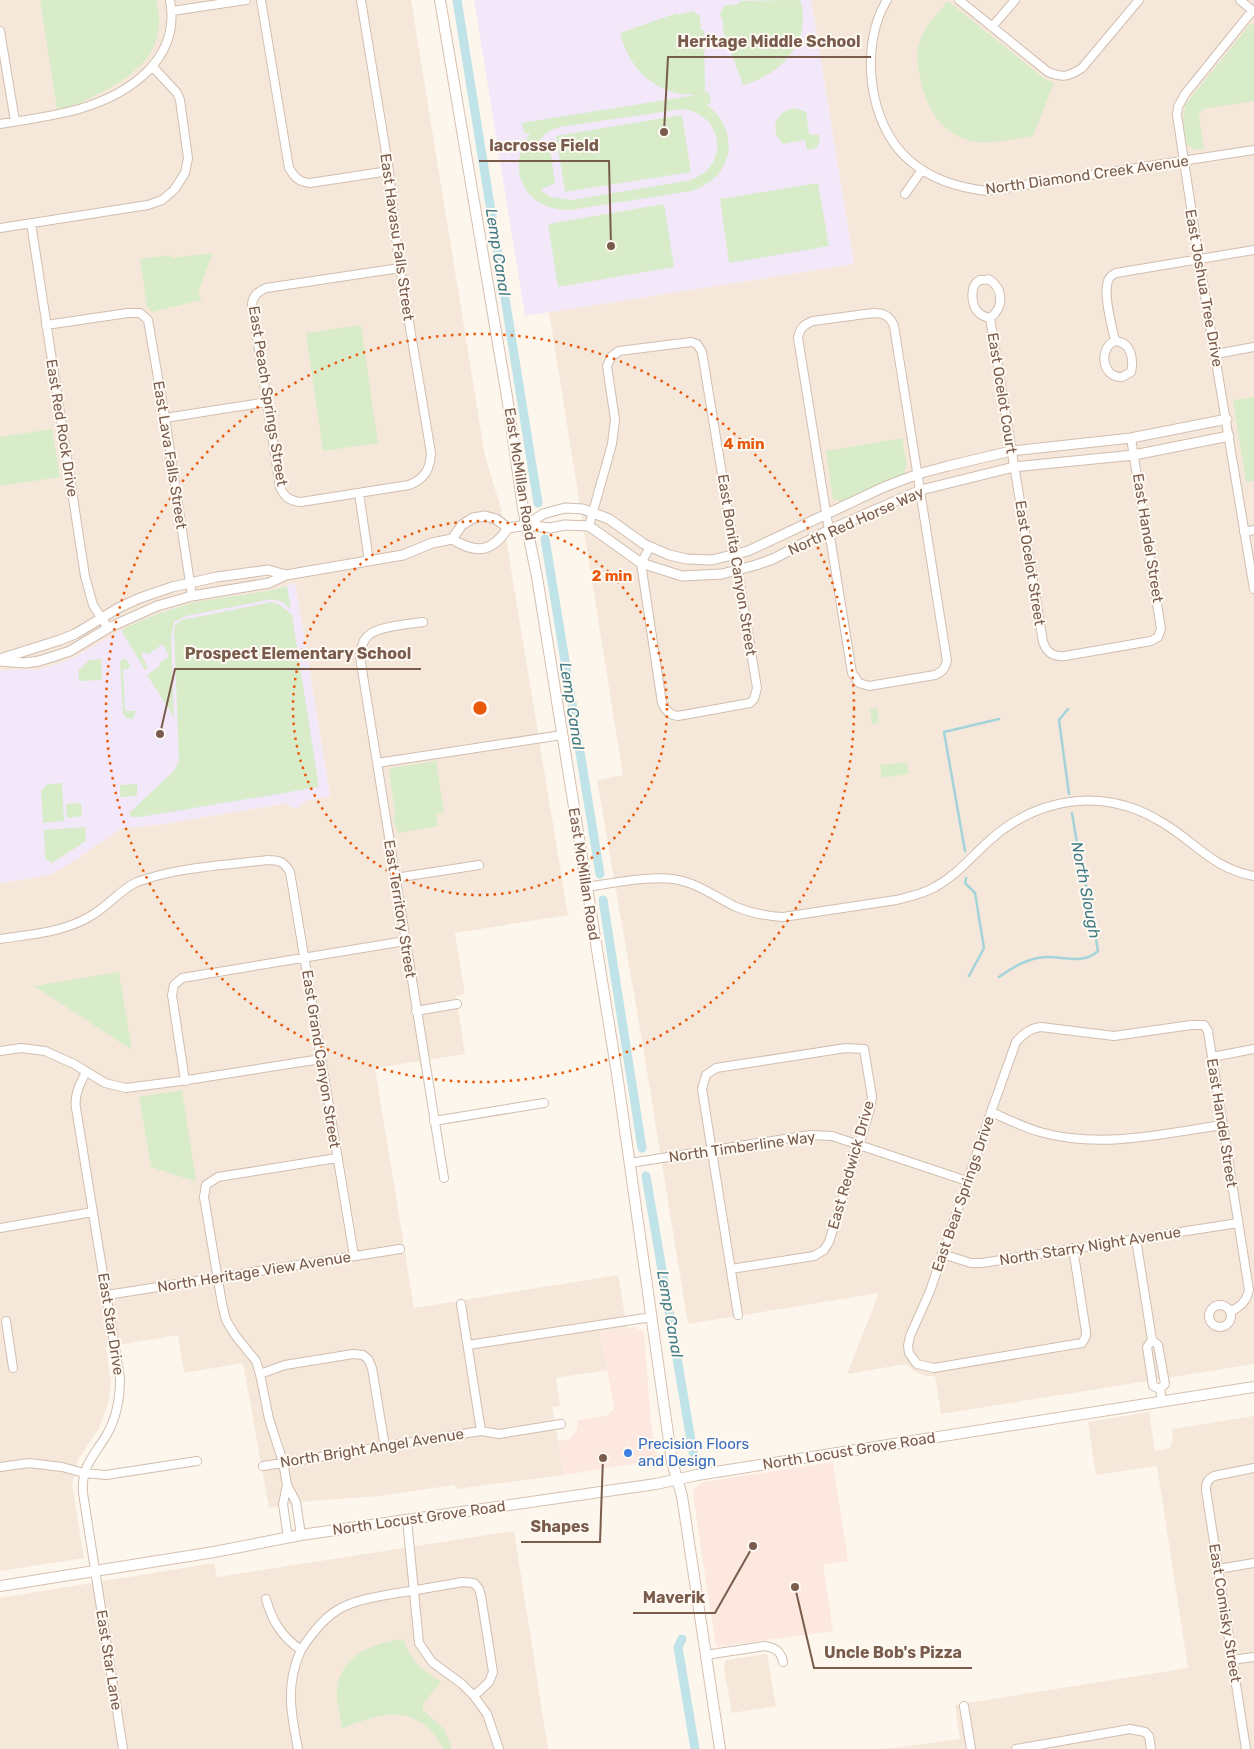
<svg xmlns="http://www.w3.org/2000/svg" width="1254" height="1749" viewBox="0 0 1254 1749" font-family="Rubik,sans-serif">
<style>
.residential{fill:#f5e8da}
.commercial{fill:#fde8e0}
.education{fill:#f3e8fa}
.green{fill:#d8ecc9;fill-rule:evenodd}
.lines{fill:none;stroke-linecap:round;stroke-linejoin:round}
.stream{stroke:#a5d3da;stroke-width:2.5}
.canal{stroke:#bfe3e8;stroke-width:9}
.minor-casing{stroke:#d1beb0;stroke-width:10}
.tertiary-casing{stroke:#d1beb0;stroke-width:11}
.secondary-casing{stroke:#d6c0b0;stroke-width:12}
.minor{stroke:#fff;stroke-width:8}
.tertiary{stroke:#fff;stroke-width:9}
.secondary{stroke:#fff;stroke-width:10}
.ring{fill:none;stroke:#e8590c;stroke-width:2.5;stroke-dasharray:2.5 5}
.shop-dot{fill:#3f7fe0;stroke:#fffaf3;stroke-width:2}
.labels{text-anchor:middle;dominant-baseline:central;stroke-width:4;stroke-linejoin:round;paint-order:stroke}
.street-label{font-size:15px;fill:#7a5c4d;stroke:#fffaf3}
.shop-label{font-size:15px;fill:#366cbe;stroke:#fffaf3;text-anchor:start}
.water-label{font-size:16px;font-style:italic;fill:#437c86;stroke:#fffaf3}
.centre{fill:#e8590c;stroke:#fffaf3;stroke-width:2.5}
.ring-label{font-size:15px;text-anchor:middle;font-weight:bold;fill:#e8590c;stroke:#fffaf3;stroke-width:4;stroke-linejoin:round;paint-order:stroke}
.leader{fill:none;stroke:#7a5c4d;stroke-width:2}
.callout-dot{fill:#7a5c4d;stroke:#fffaf3;stroke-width:2}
.callout-label{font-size:16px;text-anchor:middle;font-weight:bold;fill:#7a5c4d;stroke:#fffaf3;stroke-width:4;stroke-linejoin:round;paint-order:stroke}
</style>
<rect width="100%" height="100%" fill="#fdf6ec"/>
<path class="residential" d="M 0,0 L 411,0 L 485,456 L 501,508 L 568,915 L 455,933 L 465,994 L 456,996 L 465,1054 L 375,1068 L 414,1308 L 618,1275 L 627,1328 L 600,1332 L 607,1370 L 556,1378 L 560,1406 L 552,1407 L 564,1475 L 456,1489 L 455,1485 L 379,1496 L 310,1501 L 269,1508 L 243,1363 L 184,1373 L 178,1335 L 106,1347 L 111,1383 L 108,1404 L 99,1428 L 78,1460 L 72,1484 L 84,1558 L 0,1571 L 0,883 L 50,875 L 69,864 L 122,828 L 162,824 L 330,796 L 295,583 L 269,591 L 193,603 L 170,609 L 123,629 L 77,656 L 60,663 L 36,670 L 17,669 L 0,671 Z
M 811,0 L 1254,0 L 1254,1364 L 941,1414 L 935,1376 L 925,1376 L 914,1371 L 906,1364 L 847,1374 L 879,1293 L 688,1324 L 641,1035 L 597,780 L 623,775 L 549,312 L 854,264 Z
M 1149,1412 L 1155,1451 L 1170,1448 L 1173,1437 L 1172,1429 L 1254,1416 L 1254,1749 L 884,1749 L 960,1739 L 955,1705 L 1188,1668 L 1157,1466 L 1096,1475 L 1088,1422 Z
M 514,1531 L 548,1749 L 0,1749 L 0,1598 L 214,1563 L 217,1577 Z
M 767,1654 L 776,1706 L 732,1713 L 724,1669 L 726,1660 Z"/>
<path class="commercial" d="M 636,1327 L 638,1330 L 642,1329 L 644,1332 L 651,1423 L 657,1460 L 564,1475 L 557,1441 L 570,1439 L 577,1429 L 578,1420 L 608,1415 L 614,1408 L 600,1332 Z
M 833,1462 L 848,1561 L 823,1565 L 833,1631 L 716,1647 L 693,1496 L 694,1489 L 703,1482 Z"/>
<path class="education" d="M 474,0 L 811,0 L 854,264 L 525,316 Z
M 295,583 L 330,796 L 307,800 L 298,808 L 290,807 L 287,803 L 162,824 L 122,828 L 69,864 L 50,875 L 0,883 L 0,671 L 17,669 L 36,670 L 60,663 L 77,656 L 123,629 L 170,609 L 193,603 L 269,591 Z"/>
<path class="green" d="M 40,0 L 156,0 C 169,48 139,73 100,93 C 86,100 73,107 57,109 Z
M 800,0 C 813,42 781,75 743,85 L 722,28 L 724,27 L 720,13 L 725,5 L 739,4 L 739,1 Z
M 948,1 L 1045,79 L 1054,83 L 1033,136 C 1012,139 989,146 968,140 C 937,130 924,103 919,72 C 917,60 916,50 921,38 C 927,24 938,13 948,1 Z
M 692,11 L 700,16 L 701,30 L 704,30 L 705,92 L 700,93 L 709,92 L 711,103 L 706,104 C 742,131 734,178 691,191 L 570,210 C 525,211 504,169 530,133 L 524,133 L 522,123 L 696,95 C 692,94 685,95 681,94 C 648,88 628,64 620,33 L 677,13 L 678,15 ZM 682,109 C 726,114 730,170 687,181 L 571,200 L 551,197 L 540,190 L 555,183 L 550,148 L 534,146 L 547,132 L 559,127 Z
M 1251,23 L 1254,24 L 1254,101 L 1203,109 L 1199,116 L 1204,149 L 1196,150 L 1187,145 L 1183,121 L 1185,105 Z
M 795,108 L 806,112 L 809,134 L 819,135 L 820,142 L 816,148 L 807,150 L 805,140 L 783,144 C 769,130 774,111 795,108 Z
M 682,115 L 691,172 L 565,192 L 556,136 Z
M 818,183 L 829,246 L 729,263 L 720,199 Z
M 664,204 L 674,267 L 558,287 L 548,224 Z
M 213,253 L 198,293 L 202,300 L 152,312 L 147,306 L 140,259 L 170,255 L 171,258 Z
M 361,325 L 378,443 L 323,451 L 306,333 Z
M 1254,397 L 1254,481 L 1246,482 L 1233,400 Z
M 52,429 L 60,477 L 0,486 L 0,437 Z
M 902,438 L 907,466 L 904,470 L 905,475 L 840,504 L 838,500 L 833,499 L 826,451 Z
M 287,586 L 291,609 L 282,602 L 272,599 L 186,616 L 174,622 L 171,638 L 174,717 L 147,675 L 160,666 L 159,663 L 169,656 L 163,644 L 147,655 L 145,652 L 141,654 L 148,668 L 145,670 L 122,632 L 123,629 C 145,619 168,609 192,603 C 224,596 256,595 287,586 Z
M 272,602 L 280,605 L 292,615 L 319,787 L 140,817 L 131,817 L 129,813 L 174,771 L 179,761 L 174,630 L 175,625 L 182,620 Z
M 101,659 L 102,680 L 79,681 L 78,671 L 89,660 Z
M 124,659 L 128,661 L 130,666 L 128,669 L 123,669 L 125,711 L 135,711 L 135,715 L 132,719 L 126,718 L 123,713 L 120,661 Z
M 877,708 L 879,723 L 872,724 L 870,709 Z
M 436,761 L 444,812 L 436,814 L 438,826 L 398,833 L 393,819 L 395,812 L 389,773 L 391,768 Z
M 907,762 L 909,774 L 882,778 L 880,765 Z
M 62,783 L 64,821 L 43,823 L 41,791 L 48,784 Z
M 137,784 L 137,796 L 120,797 L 120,785 Z
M 81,803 L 82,816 L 67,818 L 66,804 Z
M 85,827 L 86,841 L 52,863 L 45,858 L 44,830 Z
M 119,972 L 132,1050 L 34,986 Z
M 182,1090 L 196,1180 L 194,1181 L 151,1167 L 139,1097 Z
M 403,1639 C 413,1664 420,1668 441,1682 L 423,1704 L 423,1710 L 444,1729 L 452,1749 L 444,1749 C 417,1702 385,1712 342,1728 C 340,1715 336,1701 337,1689 C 342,1653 373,1644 403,1639 Z"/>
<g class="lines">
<path class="stream" d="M 1068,709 L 1059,720 L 1069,794
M 965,851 L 944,732 L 999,719
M 966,878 L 965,883 L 975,893 L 984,948 L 969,976
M 999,977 C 1011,968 1023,961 1038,958 C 1058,953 1081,967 1098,951 L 1088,889 L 1083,880 L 1072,813"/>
<path class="canal" d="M 457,0 L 538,503
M 545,539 L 600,874
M 603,900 L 642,1148
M 646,1176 L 693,1452
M 682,1639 L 678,1647 L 695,1749"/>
<defs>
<path id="minor" d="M 261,0 L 289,168 C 295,178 299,182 310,183 L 389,171
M 361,0 L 389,171 L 394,222 L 400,268 L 431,453 C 430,469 425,479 409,485 L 301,502 C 290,501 284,497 280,487 L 252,304 C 253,295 258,292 266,288 L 400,268
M 887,0 C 859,45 868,125 909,160 C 932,180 957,187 986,191 L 1254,150
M 959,0 L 1048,72 C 1063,78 1068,77 1082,68 L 1139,0
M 1240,0 L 1254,12
M 172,11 L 246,0
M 1252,11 L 1185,94 L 1178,107 L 1177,115 L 1199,260 L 1254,589
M 992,27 L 1015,0
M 0,31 L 15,121
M 0,124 C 26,120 54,116 79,109 C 130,94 181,59 170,0
M 905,194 L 922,170
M 31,223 L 85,576 L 93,605 L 108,628
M 0,228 L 148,205 L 162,200 L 174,190 L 185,173 L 188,158 L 180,100 L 177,93 L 153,67
M 988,279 C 1004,288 1004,308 990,318 C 985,317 982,316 979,313 C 971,306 969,285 980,280 C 981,280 987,280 988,279 Z
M 873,313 C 884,313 890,316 894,326 L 947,661 C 945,669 942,672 935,675 L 869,686 L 859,683 L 852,673 L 798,338 C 800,328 803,325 813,321 Z
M 990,318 L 1043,642 C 1047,653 1053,657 1065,656 L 1151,641 L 1158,637 L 1161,629 L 1131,438
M 46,325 L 128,313 L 140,313 L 148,320 L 165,418 L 192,596
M 1115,341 C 1098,348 1102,378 1122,377 L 1131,372 C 1134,359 1131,342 1115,341 C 1112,326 1103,295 1108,281 C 1109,277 1112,275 1116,273 L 1254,250
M 1216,354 L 1254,347
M 165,418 L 267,402
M 359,493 L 369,561
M 589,526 L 612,444 L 615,420 L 607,366 L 611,357 L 619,351 L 691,342 L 697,344 L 702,352 L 757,688 L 754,699 L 750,703 L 678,716 C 670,715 666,711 662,703 L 641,563 L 650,547
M 1244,532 L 1254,530
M 423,622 C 410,624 378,626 369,635 C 362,640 361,649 360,657 L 444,1178
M 377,763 L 562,735
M 395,878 L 479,865
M 587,887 C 614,883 660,873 686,882 C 703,887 718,898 734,906 C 750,913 766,916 783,917 L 896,900 C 909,897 923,894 935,887 C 957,875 972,856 990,840 C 1023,810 1069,794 1114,803 C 1128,806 1143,811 1156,819 C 1194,839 1208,867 1254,876
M 0,939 C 32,934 67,932 94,914 C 109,905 121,889 137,882 C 177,867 226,865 268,860 C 280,860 284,862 290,872 L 354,1256
M 416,1011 L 457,1004
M 0,1051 L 21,1048 L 45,1051 L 74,1064 L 105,1083 L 126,1088 L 181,1081 L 321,1059
M 1212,1057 L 1254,1049
M 86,1072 C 80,1084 74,1094 76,1108 L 120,1379 C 120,1398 116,1419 106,1436 C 93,1457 81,1467 83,1493 L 123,1749
M 185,1081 L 172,995 L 174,985 L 182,978 L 405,941
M 991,1112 C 1007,1119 1023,1127 1040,1132 C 1100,1149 1163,1134 1222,1125
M 434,1121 L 544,1103
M 630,1163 L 810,1135 L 832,1136 L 967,1181
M 0,1228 L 93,1212
M 1136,1239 L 1152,1340
M 1073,1248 L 1086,1332 L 1086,1336 L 1082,1343 L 934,1368 L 917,1364 L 914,1360 L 909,1353 L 908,1346 L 910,1336 L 930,1291 L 991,1112 L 1016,1042 C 1023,1034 1030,1028 1041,1027 L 1114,1036 L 1191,1025 L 1204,1025 L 1208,1031 L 1209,1038 L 1249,1290 C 1246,1302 1241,1306 1230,1312
M 942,1254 L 971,1263 L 982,1263 L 1238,1223
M 731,1269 L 814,1256 L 824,1250 L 829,1242 L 870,1109 L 872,1097 L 864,1049 L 846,1048 L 716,1068 L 706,1075 L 702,1089 L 738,1315
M 107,1295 L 400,1249
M 461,1304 L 481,1431
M1209 1316a11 11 0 1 1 22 0a11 11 0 1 1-22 0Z
M 6,1321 L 13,1368
M 468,1345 L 652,1317
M 260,1374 L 285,1365 L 353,1354 L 363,1355 L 368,1359 L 372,1368 L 385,1447
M 1160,1389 L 1153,1386 L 1147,1347 L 1152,1340 L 1158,1345 L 1165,1384 L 1160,1389 L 1162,1401
M 263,1466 L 481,1431 L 499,1434 L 561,1424
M 0,1467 L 29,1463 L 62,1467 L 84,1473 L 106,1475 L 197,1461
M 287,1485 L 283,1504 L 288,1538
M 407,1520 L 419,1643 L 432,1662 L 462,1684 L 474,1696 L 487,1714 L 499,1749
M 301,1535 L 296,1502 L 287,1485 L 283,1462 L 269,1419 L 260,1374 L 256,1361 L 235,1335 L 226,1320 L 222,1304 L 204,1197 L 206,1185 L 218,1177 L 337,1158
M 1218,1569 L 1254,1563
M 266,1599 C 272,1621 282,1637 301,1650 C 285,1685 291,1713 298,1749
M 301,1650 C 330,1605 347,1602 397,1593 C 418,1590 440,1586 462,1582 L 474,1583 L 479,1589 L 481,1596 L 493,1672 L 489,1682 L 474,1696
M 705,1655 L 765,1646 C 775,1648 781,1651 783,1662
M 1232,1660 L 1254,1657
M 964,1706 L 971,1749
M 1016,1749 L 1130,1729 L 1145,1732 L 1149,1736 L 1151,1749
M 1246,1749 L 1206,1490 C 1206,1483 1207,1480 1214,1476 L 1254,1468"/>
<path id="tertiary" d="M 527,525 L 543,514 L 550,512 L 565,508 L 583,509 L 609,519 L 644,544 L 669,555 L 687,559 L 712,560 L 748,551 L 884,487 L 918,474 L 948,466 L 1011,451 L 1131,438 L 1227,419
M 452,539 C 476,554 492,553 508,528
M 0,659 L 60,640 L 75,634 L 120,607 L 140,598 L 172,587 L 217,577 L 268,570 L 286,575
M 0,661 L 25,663 L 39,661 L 55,656 L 70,651 L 108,628 L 157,606 L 192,596 L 269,583 L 286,575 L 403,555 L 432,543 L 452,539 L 462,525 L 473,518 L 485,516 L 496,519 L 508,528 L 527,525 L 550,528 L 565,525 L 589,526 L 641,563 L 682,576 L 722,574 L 756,565 L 773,559 L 829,530 L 921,490 L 1014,467 L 1134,455 L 1229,436"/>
<path id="secondary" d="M 440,0 L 507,397 L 523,508 L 537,577 L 617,1074 L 672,1462 L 682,1496 L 720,1749
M 0,1586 L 214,1552 L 301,1535 L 656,1484 L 697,1475 L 1254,1387"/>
</defs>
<use href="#minor" class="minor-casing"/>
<use href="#tertiary" class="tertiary-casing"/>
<use href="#secondary" class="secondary-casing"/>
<use href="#minor" class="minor"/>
<use href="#tertiary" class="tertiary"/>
<use href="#secondary" class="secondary"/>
</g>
<g class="ring">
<circle cx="480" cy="708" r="187"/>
<circle cx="480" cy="708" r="374"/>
</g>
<circle class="shop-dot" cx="628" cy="1453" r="5"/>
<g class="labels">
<g class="street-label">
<text transform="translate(1087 175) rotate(-8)">North Diamond Creek Avenue</text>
<text transform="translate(397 237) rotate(82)">East Havasu Falls Street</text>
<text transform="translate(1204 288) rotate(80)">East Joshua Tree Drive</text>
<text transform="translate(1002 393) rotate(81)">East Ocelot Court</text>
<text transform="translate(268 396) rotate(81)">East Peach Springs Street</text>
<text transform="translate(62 428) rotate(81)">East Red Rock Drive</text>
<text transform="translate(170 455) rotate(81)">East Lava Falls Street</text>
<text transform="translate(520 474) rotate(81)">East McMillan Road</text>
<text transform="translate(856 521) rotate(-24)">North Red Horse Way</text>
<text transform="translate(1148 538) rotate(81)">East Handel Street</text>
<text transform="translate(1030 563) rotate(81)">East Ocelot Street</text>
<text transform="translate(737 565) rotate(81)">East Bonita Canyon Street</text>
<text transform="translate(584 874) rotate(81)">East McMillan Road</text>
<text transform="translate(400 909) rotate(81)">East Territory Street</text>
<text transform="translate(321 1059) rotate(81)">East Grand Canyon Street</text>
<text transform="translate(1222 1123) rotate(81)">East Handel Street</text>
<text transform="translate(742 1147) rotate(-8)">North Timberline Way</text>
<text transform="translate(851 1165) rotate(-74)">East Redwick Drive</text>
<text transform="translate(963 1194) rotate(-71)">East Bear Springs Drive</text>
<text transform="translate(1090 1246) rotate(-9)">North Starry Night Avenue</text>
<text transform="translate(254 1272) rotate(-9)">North Heritage View Avenue</text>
<text transform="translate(111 1324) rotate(81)">East Star Drive</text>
<text transform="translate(372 1448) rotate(-9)">North Bright Angel Avenue</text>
<text transform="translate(849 1451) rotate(-9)">North Locust Grove Road</text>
<text transform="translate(419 1518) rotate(-8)">North Locust Grove Road</text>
<text transform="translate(1225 1613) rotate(81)">East Comisky Street</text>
<text transform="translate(109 1660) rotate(81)">East Star Lane</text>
</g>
<g class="shop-label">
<text x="638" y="1444">Precision Floors<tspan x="638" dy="17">and Design</tspan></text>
</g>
<g class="water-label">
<text transform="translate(498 252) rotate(81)">Lemp Canal</text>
<text transform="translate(572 706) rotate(81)">Lemp Canal</text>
<text transform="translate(1086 890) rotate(79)">North Slough</text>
<text transform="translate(670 1314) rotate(80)">Lemp Canal</text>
</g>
</g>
<circle cx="480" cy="708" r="8" class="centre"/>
<g class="ring-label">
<text x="744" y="449">4 min</text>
<text x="612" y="581">2 min</text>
</g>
<path class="leader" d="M664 132L668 57H871M611 246L609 161H479M160 734L175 669H421M603 1458L600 1542H521M753 1546L715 1613H633M795 1587L814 1668H972"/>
<g class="callout-dot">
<circle cx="664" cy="132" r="5"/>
<circle cx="611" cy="246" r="5"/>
<circle cx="160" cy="734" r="5"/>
<circle cx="603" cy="1458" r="5"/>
<circle cx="753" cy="1546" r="5"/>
<circle cx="795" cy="1587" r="5"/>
</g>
<g class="callout-label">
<text x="769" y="47">Heritage Middle School</text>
<text x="544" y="151">lacrosse Field</text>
<text x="298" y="659">Prospect Elementary School</text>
<text x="560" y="1532">Shapes</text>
<text x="674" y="1603">Maverik</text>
<text x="893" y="1658">Uncle Bob's Pizza</text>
</g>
</svg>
